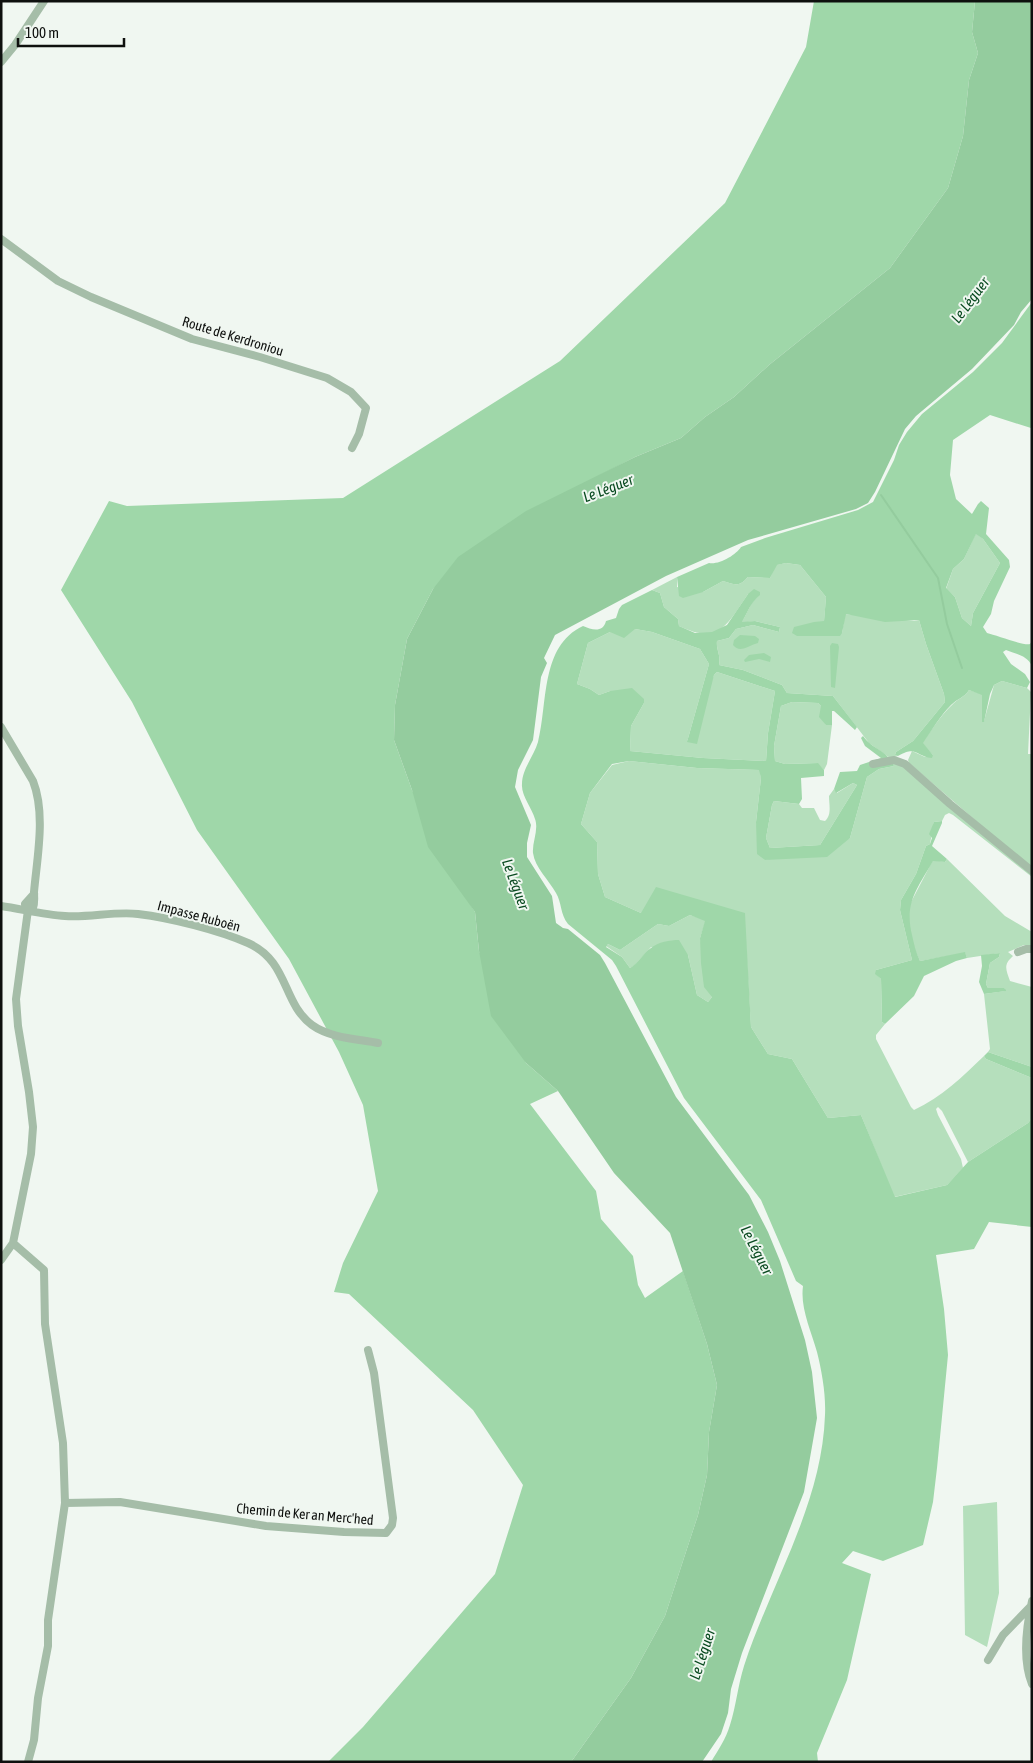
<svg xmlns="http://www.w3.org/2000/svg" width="1033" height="1763" viewBox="0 0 1033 1763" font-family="'Asap Condensed',sans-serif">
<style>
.green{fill:#b5dfbc}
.forest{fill:#9fd7a9;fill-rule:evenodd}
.water{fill:#94cc9e}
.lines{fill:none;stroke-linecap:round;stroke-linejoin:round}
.stream{stroke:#94cc9e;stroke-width:2}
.minor{stroke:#a5bda8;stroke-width:8}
.labels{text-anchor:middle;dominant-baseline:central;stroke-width:4;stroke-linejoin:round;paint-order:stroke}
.street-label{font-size:14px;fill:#0e100e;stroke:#f0f7f1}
.water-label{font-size:15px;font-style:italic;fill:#094a20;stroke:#f0f7f1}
</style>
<rect width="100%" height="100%" fill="#f0f7f1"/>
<path class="green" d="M 976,533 L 983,539 L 1000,563 L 973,613 L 971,626 L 962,618 L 955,597 L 946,589 L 953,569 L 964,559 Z
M 786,563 L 800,565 L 826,597 L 824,622 L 814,622 L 842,633 L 845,614 L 914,621 L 919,620 L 926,644 L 944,694 L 945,702 L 913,741 L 896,752 L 895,755 L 898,756 L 890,758 L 869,743 L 833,696 L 787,693 L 782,685 L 743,670 L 719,665 C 721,654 716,650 717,641 L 729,638 L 736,629 L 753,625 L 779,632 L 780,627 L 755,621 L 741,623 C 748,613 750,602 759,595 L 748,594 C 727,625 719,645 679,626 L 678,619 L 664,607 L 660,593 L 652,590 L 677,577 L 677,587 L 703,592 L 723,581 C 735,585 739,587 748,577 L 770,578 L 776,565 Z
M 635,629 L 652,632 L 700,649 L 709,664 L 687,742 L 714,675 L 717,672 L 775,691 L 768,733 L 766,761 L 703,758 L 630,751 L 631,726 L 644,703 L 610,691 L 599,695 L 590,689 L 577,684 L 588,643 L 610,632 Z
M 1002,681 L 1027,688 L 1031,692 L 1028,754 L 1032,754 L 1032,869 L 909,763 L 908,760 L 912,751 L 925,757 L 933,755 L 922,743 C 932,730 940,716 952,705 C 957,699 965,697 969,690 L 982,694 L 982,721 L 984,721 L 994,685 Z
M 792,702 L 818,703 L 821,706 L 826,725 L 832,725 L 827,764 L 824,770 L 817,763 L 785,764 L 775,761 L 774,746 L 781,706 Z
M 629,761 L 697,768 L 760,770 L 761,778 L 756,822 L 765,860 L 850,838 L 867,777 L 879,769 L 894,766 L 892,763 L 900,764 L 1032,873 L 1032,877 L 953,815 L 949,813 L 945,815 L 942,821 L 934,822 L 930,844 L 926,846 L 916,874 L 901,900 L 900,910 L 912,960 L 876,970 L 876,974 L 881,979 L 882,1022 L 885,1024 L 876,1035 L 876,1039 L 911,1107 L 914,1110 C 942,1097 962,1077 984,1056 L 986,1059 L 1032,1078 L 1032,1118 L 1028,1123 L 968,1162 L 942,1111 L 938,1107 L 936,1109 L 938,1115 L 961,1159 L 963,1168 L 947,1185 L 894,1197 L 861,1115 L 828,1118 L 792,1059 L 768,1054 L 751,1027 L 744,913 L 641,913 L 605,897 L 598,874 L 597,842 L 581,824 L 590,793 L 612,765 Z
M 853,783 L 857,785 L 820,845 L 770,848 L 766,838 L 772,805 L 774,801 L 799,804 L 802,808 L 814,808 L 820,820 L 825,821 C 832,815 829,805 829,796 L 834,789 L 837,793 Z
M 947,859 L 1005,916 L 1032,932 L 1032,945 L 1024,945 L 1008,952 L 1013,956 C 1003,965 1006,969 1010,981 L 1032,987 L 1032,1067 L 988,1052 L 990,1049 L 984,994 L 1005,991 L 1004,988 L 988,988 L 986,984 L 990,963 L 999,957 L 1000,953 L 967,958 L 965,953 L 920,961 C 912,945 906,922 910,904 L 933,860 L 945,862 Z
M 690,915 L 706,920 L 700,938 L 712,997 L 708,1002 L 697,995 L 688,955 L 651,947 L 634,966 L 630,968 L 622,957 L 606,946 L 608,944 L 620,950 L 658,924 L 669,926 Z
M 997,1502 L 999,1593 L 987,1647 L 965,1635 L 963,1506 Z"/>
<path class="forest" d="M 814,1 L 975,1 L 972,32 L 978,53 L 969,80 L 963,136 L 948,188 L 890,268 L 769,365 L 734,397 L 705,417 L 681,438 L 635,457 L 587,482 L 433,589 L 407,639 L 395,705 L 394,740 L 412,790 L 464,894 L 475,912 L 479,951 L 526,1063 L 558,1091 L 530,1104 L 596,1191 L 601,1219 L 633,1256 L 638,1285 L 645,1298 L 683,1271 L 707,1344 L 717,1385 L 709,1432 L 707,1475 L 698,1515 L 665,1616 L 631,1678 L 571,1762 L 328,1762 L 363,1727 L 495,1574 L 523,1485 L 473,1410 L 349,1294 L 334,1292 L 343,1263 L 378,1191 L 363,1105 L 339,1052 L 289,959 L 197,830 L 132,702 L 61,590 L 109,501 L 127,506 L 343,498 L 560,361 L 725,203 L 806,47 Z
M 1032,302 L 1031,428 L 990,415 L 953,440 L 950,475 L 956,499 L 972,514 L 978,504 L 981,501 L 989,508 L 986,534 L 1009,560 L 1010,567 L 994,601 L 991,614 L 983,627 L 987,633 C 996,635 1024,646 1030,644 L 1032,641 L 1032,666 C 1027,655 1016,654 1006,650 L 1003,652 L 1011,664 L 1025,674 L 1030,682 L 1027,688 L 1002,681 L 994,685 L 990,694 L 984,722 L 982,722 L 982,695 L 969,690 C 965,697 957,699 951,705 C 940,716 932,730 923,743 L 933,755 L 932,758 C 915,756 917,745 898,756 L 895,755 L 896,752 L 913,741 L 945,702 L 944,694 L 926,644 L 919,620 L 885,622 L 846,614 L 842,633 L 840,636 L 797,636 L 792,633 L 794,627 L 814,622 L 824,621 L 826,597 L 800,565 L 786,563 L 777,565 L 770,578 L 748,577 C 739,587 735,585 723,581 L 703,592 L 683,598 L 679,596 L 677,577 L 709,563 C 719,565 736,555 741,547 L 765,538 L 858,510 L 873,502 L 894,460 L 899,445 L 907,432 L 922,414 L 973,372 L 1002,343 ZM 976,534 L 983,539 L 1000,563 L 973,613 L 971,626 L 962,618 L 955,597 L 946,588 L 953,569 L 964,559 Z
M 754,589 L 760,592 L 760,595 C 750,603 748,612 742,622 L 755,621 L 780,627 L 779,632 L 753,625 L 736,629 L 729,638 L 717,641 C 716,650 721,654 719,665 L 743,670 L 782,685 L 787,693 L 833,696 L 857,727 L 855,730 L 834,711 L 832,711 L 832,725 L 826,725 L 819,717 L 821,706 L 818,703 L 792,702 L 781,706 L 774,746 L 775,761 L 785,764 L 818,763 L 824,770 L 824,776 L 801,778 L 802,799 L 799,804 L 774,801 L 772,805 L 766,838 L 770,848 L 820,845 L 857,785 L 853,783 L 836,793 L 834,789 L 840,772 L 857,771 L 860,765 L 881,758 L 865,746 L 861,738 L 863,736 C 874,751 885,748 894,766 L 879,769 L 867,777 L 850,838 L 827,857 L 765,860 L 757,854 L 756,822 L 761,778 L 759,770 L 697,768 L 629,761 L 612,764 L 590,793 L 581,824 L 597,842 L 598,874 L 605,897 L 641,913 L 656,887 L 745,913 L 751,1027 L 768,1054 L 792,1059 L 828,1118 L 861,1115 L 895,1197 L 947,1185 L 968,1162 L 1028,1123 L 1032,1118 L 1032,1227 L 989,1222 L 974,1249 L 936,1255 L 944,1309 L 948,1355 L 937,1468 L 933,1502 L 923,1545 L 883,1561 L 853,1551 L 842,1563 L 871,1574 L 847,1680 L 817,1753 L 818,1762 L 711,1762 C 718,1750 726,1739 730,1725 C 736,1706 738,1685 744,1666 C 771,1583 822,1505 825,1415 C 826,1395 822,1372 817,1352 C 811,1330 800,1308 803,1286 L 796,1281 L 761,1200 L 684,1098 L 616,966 L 612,960 L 568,924 C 560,914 562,903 556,893 C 549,880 535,868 533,853 C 532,842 539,830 535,819 C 532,808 521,796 522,784 C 522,769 534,756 538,742 C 548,704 540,646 583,626 C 592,630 603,633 606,621 L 616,618 L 619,609 L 622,605 L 652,590 L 660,593 L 664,607 L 678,619 L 679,626 L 695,633 L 712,632 L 727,625 L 748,594 ZM 635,629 L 652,632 L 700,649 L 709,664 L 687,742 L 697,744 L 714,675 L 717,672 L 775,691 L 768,733 L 766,761 L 703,758 L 630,751 L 631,726 L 644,703 L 644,699 L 632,688 L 610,691 L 599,695 L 590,689 L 577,684 L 588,643 L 610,632 L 624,638 ZM 690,915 L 705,921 L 700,938 L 701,963 L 704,987 L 712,997 L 708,1002 L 697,995 L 688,955 L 679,940 C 670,940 658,942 651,948 C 643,953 639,963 630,968 L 622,957 L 606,947 L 608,944 L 620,950 L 658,924 L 669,926 Z
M 740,635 L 755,636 L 759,639 L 758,643 C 749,645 740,654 733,645 L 734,640 Z
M 832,643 L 838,644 L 839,647 L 835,688 L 831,687 L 830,646 Z
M 764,653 L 771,657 L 770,662 L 759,659 L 745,662 L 744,660 L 749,655 Z
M 942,821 L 942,823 L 932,846 L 947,859 L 945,862 L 933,861 C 918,888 904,902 912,935 C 914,944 916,953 920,961 L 965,952 L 967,958 L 956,961 L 924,976 L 914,996 L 885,1024 L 882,1022 L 881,979 L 875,974 L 876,970 L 912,960 L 900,910 L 901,900 L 916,874 L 926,846 L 930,844 L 932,838 L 929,834 L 934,822 Z
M 1000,953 L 999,957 L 990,963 L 986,984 L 988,988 L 1004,988 L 1006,990 L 1006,991 L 984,994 L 979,982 L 982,966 L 981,955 Z
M 988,1052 L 1032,1067 L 1032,1078 L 986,1059 L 984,1056 Z"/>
<path class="water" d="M 975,1 L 1032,1 L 1032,299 L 1021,312 L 1014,325 L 972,369 L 916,416 L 905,429 L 875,492 L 868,503 L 856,509 L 748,540 L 666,576 L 555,635 L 544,658 L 547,663 L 541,677 L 533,740 L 518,770 L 515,787 L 531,825 L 527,843 L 527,857 L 552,896 L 556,923 L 563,928 L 568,929 L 600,955 L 605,963 L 676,1097 L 749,1195 L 768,1232 L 780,1261 L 805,1340 L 812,1372 L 817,1418 L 804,1492 L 742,1653 L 731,1689 L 728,1713 L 721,1734 L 702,1762 L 571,1762 L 631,1678 L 665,1616 L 698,1515 L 707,1475 L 709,1432 L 717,1385 L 707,1344 L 670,1233 L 614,1173 L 558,1091 L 526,1063 L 491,1016 L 479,951 L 475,912 L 428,847 L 412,790 L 394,740 L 395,705 L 407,639 L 433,589 L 458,557 L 526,511 L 635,457 L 681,438 L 705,417 L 734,397 L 769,365 L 890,268 L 948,188 L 963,136 L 969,80 L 978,53 L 972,32 Z"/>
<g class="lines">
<path class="stream" d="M 881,495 L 938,578 L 947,624 L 962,668"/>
<path class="minor" d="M 1,62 L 15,45 L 44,1
M 1,239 L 58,281 L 91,297 L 192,339 L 260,357 L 327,378 L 351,392 L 366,408 L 359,434 L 352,448
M 1,727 L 33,781 C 46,814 37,858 34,892 C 34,898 35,902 33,908 L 28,910
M 873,764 L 894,760 L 905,764 L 950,804 L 1032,871
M 1,906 C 22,909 44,915 65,916 C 88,918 116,911 138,914 C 171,918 218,930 248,943 C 289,961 282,1003 312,1025 C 330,1038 357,1039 378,1043
M 1018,952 L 1026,949 L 1032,949
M 13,1243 L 44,1270 L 45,1324 L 63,1443 L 65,1503 L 48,1620 L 48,1646 L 38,1698 L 34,1740 L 28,1762
M 1,1260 L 13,1243 L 31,1154 L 33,1127 L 29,1092 L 18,1026 L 16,999 L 28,910 L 25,904 L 34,894
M 65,1503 L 120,1502 L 266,1526 L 344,1532 L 386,1533 L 392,1525 L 393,1518 L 374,1373 L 368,1350
M 1032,1601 C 1026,1628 1022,1659 1032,1684
M 988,1660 L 1003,1635 L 1031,1606"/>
</g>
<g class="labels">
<g class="street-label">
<text transform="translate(233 336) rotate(17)">Route de Kerdroniou</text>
<text transform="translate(199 916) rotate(15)">Impasse Ruboën</text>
<text transform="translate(305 1514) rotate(5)">Chemin de Ker an Merc'hed</text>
</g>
<g class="water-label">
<text transform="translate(970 300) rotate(-53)">Le Léguer</text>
<text transform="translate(608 488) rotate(-21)">Le Léguer</text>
<text transform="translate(516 884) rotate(70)">Le Léguer</text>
<text transform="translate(757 1250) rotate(63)">Le Léguer</text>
<text transform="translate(702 1654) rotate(-72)">Le Léguer</text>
</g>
</g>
<rect width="1033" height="1763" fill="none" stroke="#0e100e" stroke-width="5"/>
<path d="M18 38v8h106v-8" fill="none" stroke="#0e100e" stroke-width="2.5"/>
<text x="25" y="38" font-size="15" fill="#0e100e" stroke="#f0f7f1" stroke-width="4" paint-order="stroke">100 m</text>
</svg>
